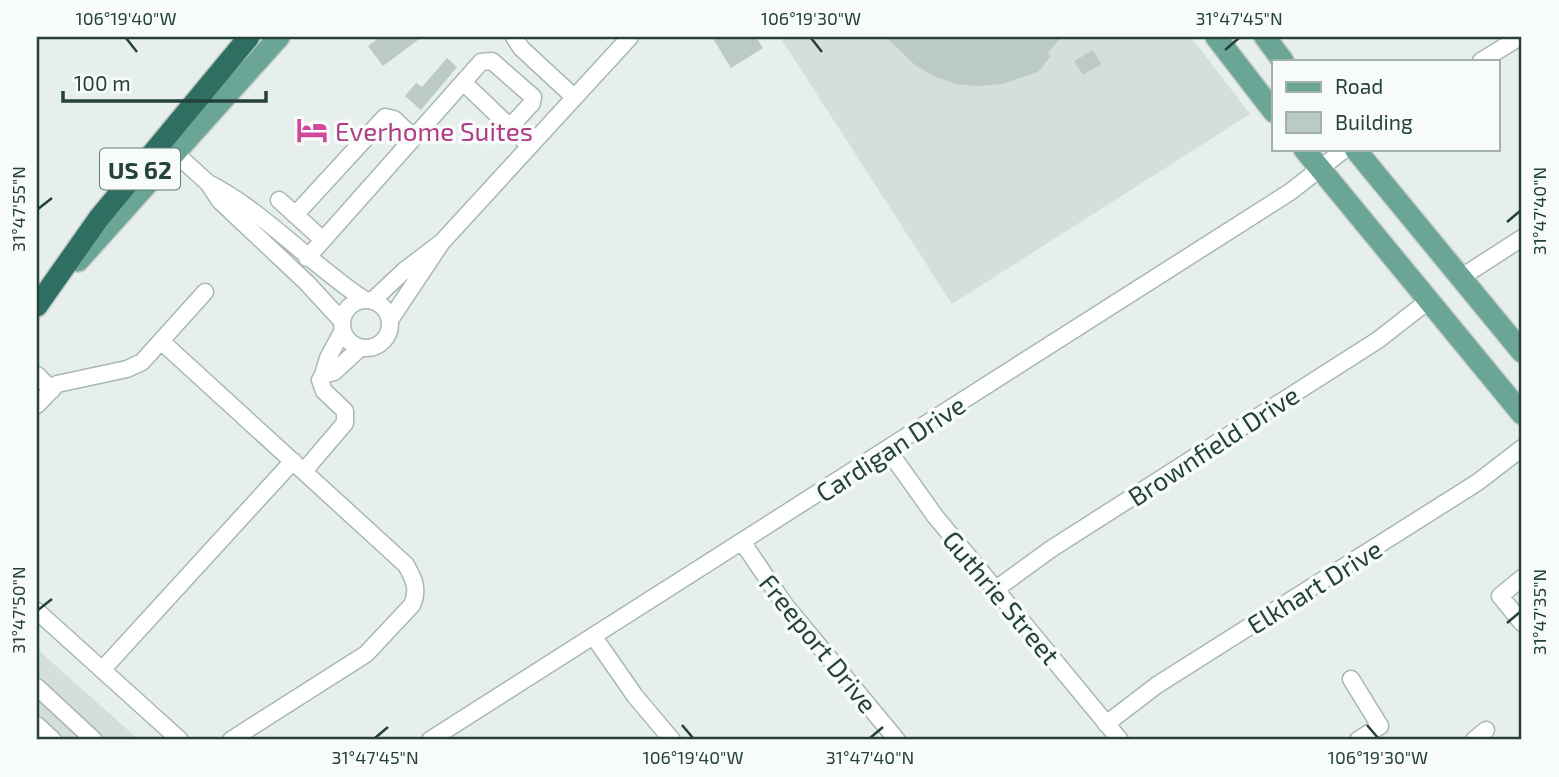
<svg xmlns="http://www.w3.org/2000/svg" width="1559" height="777" viewBox="0 0 1559 777" font-family="'Exo 2',sans-serif">
<style>
.built{fill:#d4dfda}
.building{fill:#bbcac4}
.lines{fill:none;stroke-linecap:round;stroke-linejoin:round}
.minor-casing{stroke:#a8b8b2;stroke-width:19}
.major-casing{stroke:#c2cac8;stroke-width:24}
.highway-casing{stroke:#c2cac8;stroke-width:24}
.minor{stroke:#fff;stroke-width:16}
.major{stroke:#6aa596;stroke-width:21}
.highway{stroke:#2f6f62;stroke-width:21}
.ticks{fill:none;stroke:#24423a;stroke-width:2.5}
.labels{text-anchor:middle;dominant-baseline:central;stroke-width:7;stroke-linejoin:round;paint-order:stroke}
.shield{fill:#f7fbf9;stroke:#637a73;stroke-width:2}
.shield-label{font-size:24px;font-weight:bold;fill:#24423a}
.hotel-label{font-size:26px;fill:#b23c85;stroke:#f7fbf9;text-anchor:start}
.street-label{font-size:26px;fill:#24423a;stroke:#f7fbf9}
.neatline{fill:none;stroke:#24423a;stroke-width:2.5}
.ticks-label{font-size:18px;text-anchor:middle;fill:#24423a}
</style>
<rect width="100%" height="100%" fill="#e6efeb"/>
<path class="built" d="M 780,37 L 1191,37 L 1250,114 L 952,304 Z
M 37,649 L 139,740 L 37,740 Z"/>
<path class="building" d="M 380,37 L 422,37 L 383,66 L 368,46 Z
M 712,37 L 756,37 L 763,48 L 731,68 Z
M 886,37 L 1062,37 L 1047,53 L 1051,56 L 1038,72 L 1002,84 L 976,86 L 956,84 L 933,76 L 915,65 Z
M 1093,50 L 1101,64 L 1083,75 L 1074,61 Z
M 447,58 L 457,67 L 421,110 L 405,96 L 416,83 L 422,87 Z"/>
<g class="lines">
<defs>
<path id="minor" d="M 514,37 L 521,48 L 574,97
M 1481,61 L 1520,37
M 463,82 L 510,127
M 174,152 L 208,183
M 279,200 L 323,240
M 295,215 L 385,117 L 394,119 L 414,138
M 442,242 L 630,37
M 307,258 L 481,62 L 492,61 L 533,97 L 532,103 L 510,127 L 530,146
M 1460,278 L 1522,238
M342 324a24 24 0 1 1 48 0a24 24 0 1 1-48 0Z
M 372,301 L 405,270 L 442,242 L 390,320
M 342,321 L 307,283 L 220,201 L 208,183 C 264,211 311,265 365,300
M 342,332 L 328,358 L 323,375 L 334,372 L 360,348
M 161,341 L 406,565 C 414,579 419,589 412,605 L 366,654 L 231,740
M 37,375 L 52,390
M 37,405 L 57,384 L 127,369 L 142,362 L 205,292
M 888,450 L 935,516 L 1120,740
M 304,471 L 345,423 L 345,411 L 324,391 L 320,380 L 323,375
M 743,543 L 785,605 L 897,740
M 1522,578 L 1500,596 L 1522,623
M 996,589 L 1051,549 L 1378,340 L 1428,301
M 37,611 L 180,740
M 594,637 L 635,696 L 672,740
M 102,670 L 293,461
M 1351,679 L 1380,726 L 1358,740
M 37,687 L 94,740
M 1106,724 L 1157,685 L 1478,482 L 1522,448
M 37,725 L 53,740
M 430,740 L 1290,192 L 1345,149
M 1474,740 L 1486,730"/>
<path id="major" d="M 1216,37 L 1274,112
M 1265,37 L 1283,61
M 1304,149 L 1522,414
M 1355,149 L 1522,352
M 78,261 L 279,37"/>
<path id="highway" d="M 37,306 L 99,218 L 249,37"/>
</defs>
<use href="#minor" class="minor-casing"/>
<use href="#major" class="major-casing"/>
<use href="#highway" class="highway-casing"/>
<use href="#minor" class="minor"/>
<use href="#major" class="major"/>
<use href="#highway" class="highway"/>
</g>
<path class="ticks" d="M 126,38 L 137,52M 811,38 L 822,52M 1225,50 L 1239,38M 38,209 L 52,198M 1507,222 L 1520,211M 38,610 L 52,599M 1507,623 L 1520,612M 682,725 L 693,738M 1367,725 L 1378,738M 375,738 L 388,727M 870,738 L 883,727"/>
<defs>
<symbol id="hotel-bare" viewBox="-9 -9 18 18"><path d="M-6-4.5h1.5V1H6V5H4.5V3h-9V5H-6ZM-4 0a1.8 1.8 0 1 1 3.6 0ZM.5 0V-2.5h3Q6-2.5 6 0Z" fill="#d1479c" stroke="#f7fbf9" stroke-width="2.5" paint-order="stroke"/></symbol>
</defs>
<g fill-rule="evenodd">
<use href="#hotel-bare" x="290" y="108" width="44" height="44"/>
</g>
<g class="labels">
<rect class="shield" x="100" y="148.5" width="80" height="41" rx="5"/>
<g class="shield-label">
<text x="140" y="169">US 62</text>
</g>
<g class="hotel-label">
<text x="335" y="130">Everhome Suites</text>
</g>
<g class="street-label">
<text transform="translate(1213 445) rotate(-33)">Brownfield Drive</text>
<text transform="translate(890 448) rotate(-33)">Cardigan Drive</text>
<text transform="translate(1314 586) rotate(-32)">Elkhart Drive</text>
<text transform="translate(1002 597) rotate(50)">Guthrie Street</text>
<text transform="translate(819 643) rotate(51)">Freeport Drive</text>
</g>
</g>
<rect width="1559" height="777" fill="none" stroke="#f7fbf9" stroke-width="77"/>
<rect x="1272" y="60" width="228" height="91" fill="#f7fbf9" stroke="#a3b1ad" stroke-width="2"/>
<rect x="1286" y="82" width="35" height="10" fill="#6aa596" stroke="#a3b1ad" stroke-width="2"/>
<text x="1335" y="94" font-size="21" fill="#24423a">Road</text>
<rect x="1286" y="112" width="35" height="21" fill="#bbcac4" stroke="#a3b1ad" stroke-width="2"/>
<text x="1335" y="130" font-size="21" fill="#24423a">Building</text>
<path d="M63 91v10h203v-10" fill="none" stroke="#24423a" stroke-width="3.5"/>
<text x="74" y="91" font-size="21" fill="#24423a" stroke="#f7fbf9" stroke-width="5" paint-order="stroke">100 m</text>
<rect x="38" y="38" width="1482" height="700" class="neatline"/>
<g class="ticks-label">
<text x="126" y="25">106°19'40"W</text>
<text x="811" y="25">106°19'30"W</text>
<text x="1239" y="25">31°47'45"N</text>
<text transform="translate(19 209) rotate(-90)" y="6">31°47'55"N</text>
<text transform="translate(1540 211) rotate(-90)" y="6">31°47'40"N</text>
<text transform="translate(19 610) rotate(-90)" y="6">31°47'50"N</text>
<text transform="translate(1540 612) rotate(-90)" y="6">31°47'35"N</text>
<text x="375" y="764">31°47'45"N</text>
<text x="693" y="764">106°19'40"W</text>
<text x="870" y="764">31°47'40"N</text>
<text x="1378" y="764">106°19'30"W</text>
</g>
</svg>
